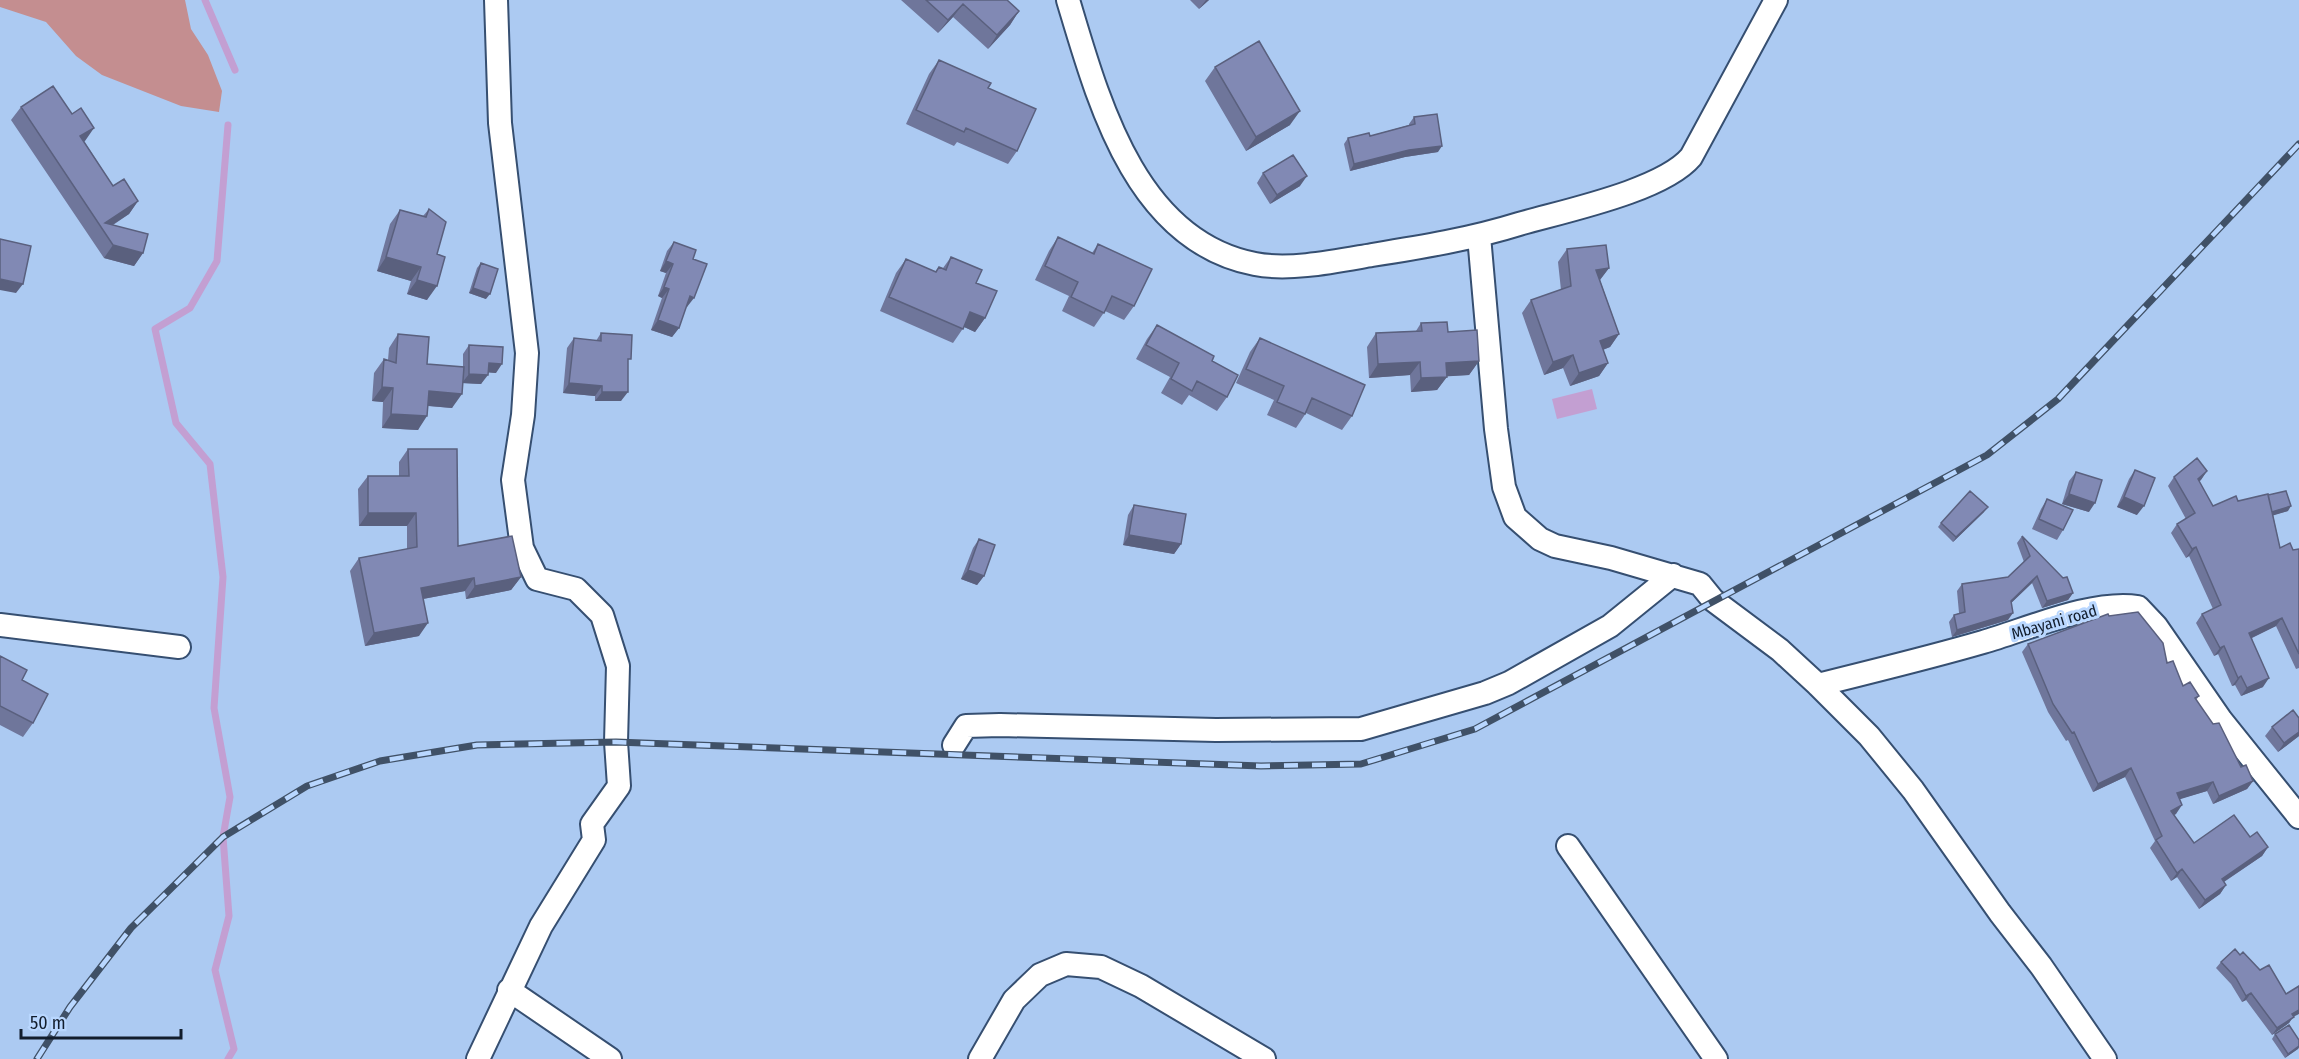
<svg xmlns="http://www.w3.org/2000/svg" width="2299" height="1059" viewBox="0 0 2299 1059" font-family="'Fira Sans Condensed',sans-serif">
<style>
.green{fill:#c48e90}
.water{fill:#c39fd2}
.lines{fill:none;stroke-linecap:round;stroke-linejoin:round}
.stream{stroke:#c39fd2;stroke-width:7}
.street-casing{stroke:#364f71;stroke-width:26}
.street{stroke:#fff;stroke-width:22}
.rail-casing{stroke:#405167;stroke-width:7}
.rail{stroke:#b9d7ff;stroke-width:4.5;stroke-dasharray:14;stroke-linecap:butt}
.wall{fill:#6f769b}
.shaded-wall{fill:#5a607e}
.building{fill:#8189b4;stroke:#5a607e;stroke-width:1.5}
.labels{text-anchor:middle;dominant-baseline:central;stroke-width:6;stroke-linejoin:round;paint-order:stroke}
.street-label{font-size:16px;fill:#121d2c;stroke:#b9d7ff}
</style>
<rect width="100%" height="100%" fill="#accaf2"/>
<path class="green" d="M 0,0 L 185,0 L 191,29 L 208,55 L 222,91 L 219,112 L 181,106 L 102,75 L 76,56 L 46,22 L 0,7 Z"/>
<path class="water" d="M 1592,389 L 1597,409 L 1557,419 L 1552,399 Z"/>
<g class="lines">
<path class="stream" d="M 205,0 L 235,70
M 228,125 L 217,261 L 190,308 L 155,329 L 176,423 L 210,464 L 223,577 L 214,708 L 230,797 L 223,837 L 229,916 L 215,970 L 234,1049 L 228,1059"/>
<defs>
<path id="street" d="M 1068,0 C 1098,100 1135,241 1255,264 C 1290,271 1337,261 1372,255 C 1422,247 1471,239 1519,224 C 1564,211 1662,191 1691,157 L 1776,0
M 1479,236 L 1496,429 L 1504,487 L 1515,517 L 1540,539 L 1555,546 L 1611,558 L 1700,584 L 1713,600 L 1780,650 L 1818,685 L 1869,736 L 1913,790 L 2000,913 L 2041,966 L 2105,1059
M 0,625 L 179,647
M 1818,685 C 1873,671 1928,658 1983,642 C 2028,629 2092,600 2138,607 L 2156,626 L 2221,720 L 2299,817
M 954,745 L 966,726 L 1000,725 L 1216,730 L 1361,729 L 1485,693 L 1509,683 L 1610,626 L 1673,575
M 1568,846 L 1716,1059
M 509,990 L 610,1059
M 478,1059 L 541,926 L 594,840 L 592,824 L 619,786 L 616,742 L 618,666 L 602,615 L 576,589 L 537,579 L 522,548 L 513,480 L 523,415 L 527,353 L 500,123 L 496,0
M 980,1059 L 1014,1000 L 1040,975 L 1066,964 L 1101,967 L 1141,986 L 1264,1059"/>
</defs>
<use href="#street" class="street-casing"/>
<use href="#street" class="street"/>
<defs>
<path id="rail" d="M 37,1059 L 70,1007 L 131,928 L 223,837 L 307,786 L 380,761 L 477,745 L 616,742 L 1261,766 L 1361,764 L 1475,729 L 1987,455 L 2058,399 L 2299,144"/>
</defs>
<use href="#rail" class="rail-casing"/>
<use href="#rail" class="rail"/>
</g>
<path class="wall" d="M 901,0 L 1007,0 L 1019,11 L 1010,25 L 988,49 L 953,17 L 938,33 Z
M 1190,0 L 1209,0 L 1199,9 Z
M 939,60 L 988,88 L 1017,151 L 1008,164 L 957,142 L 954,146 L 906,124 L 929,74 Z
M 1215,67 L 1290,125 L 1246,151 L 1205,81 Z
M 21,107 L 85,141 L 84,141 L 113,186 L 138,201 L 129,214 L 113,225 L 143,253 L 134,266 L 104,258 L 11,120 Z
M 1414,117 L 1438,152 L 1405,157 L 1350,171 L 1344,144 L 1348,138 L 1370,136 L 1409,125 L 1409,124 Z
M 1263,173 L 1300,186 L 1270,204 L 1257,183 Z
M 429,209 L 437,254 L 427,300 L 407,294 L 411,281 L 377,271 L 390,224 L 400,210 L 423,216 Z
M 1058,237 L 1092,253 L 1098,244 L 1134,306 L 1124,320 L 1105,311 L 1094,327 L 1062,311 L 1069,296 L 1035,280 L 1049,251 Z
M 674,242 L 693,259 L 687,307 L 686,307 L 679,328 L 672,337 L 651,330 L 662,298 L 658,296 L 666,273 L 660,271 L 667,251 Z
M 1567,249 L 1609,268 L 1600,280 L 1619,334 L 1610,347 L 1603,350 L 1608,363 L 1599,376 L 1570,386 L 1563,368 L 1544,375 L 1522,313 L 1531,300 L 1561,290 L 1558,262 Z
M 951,257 L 976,283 L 985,318 L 975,332 L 964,327 L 953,343 L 880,311 L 896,273 L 906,259 L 935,272 L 939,267 L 943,268 Z
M 481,263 L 486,299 L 469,293 L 477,268 Z
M 1421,323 L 1448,332 L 1479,361 L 1469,375 L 1447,376 L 1437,390 L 1411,392 L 1410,375 L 1369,378 L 1367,347 L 1376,333 L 1416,331 Z
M 1157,325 L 1212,361 L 1227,397 L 1217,411 L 1189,395 L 1182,405 L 1161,393 L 1170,377 L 1136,359 L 1147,339 Z
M 601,333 L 628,363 L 621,401 L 595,401 L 595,396 L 563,393 L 567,348 L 574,338 L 596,341 Z
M 398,334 L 427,364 L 463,367 L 463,354 L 469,345 L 496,373 L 488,372 L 481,384 L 462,383 L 452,408 L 428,406 L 418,430 L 382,428 L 383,402 L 372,401 L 374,373 L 384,359 L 388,360 L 389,348 Z
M 1260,338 L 1352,416 L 1342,430 L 1306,413 L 1296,428 L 1267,415 L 1274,400 L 1236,383 L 1250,352 Z
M 408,449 L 458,546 L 521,577 L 511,590 L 466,599 L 465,591 L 423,599 L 419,636 L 365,646 L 350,571 L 359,558 L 407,549 L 407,526 L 359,526 L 358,489 L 368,476 L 399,476 L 399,462 Z
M 2135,470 L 2137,515 L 2117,507 L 2129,479 Z
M 2207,471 L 2199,482 L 2213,506 L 2268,496 L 2288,511 L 2273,515 L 2280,548 L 2293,550 L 2299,549 L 2299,668 L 2296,669 L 2276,626 L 2252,638 L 2263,687 L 2241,696 L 2235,685 L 2232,686 L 2218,654 L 2214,656 L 2196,623 L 2202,614 L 2213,609 L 2189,556 L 2186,558 L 2171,533 L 2177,524 L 2186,519 L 2168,486 L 2174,477 Z
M 2076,472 L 2089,512 L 2062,504 L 2069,481 Z
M 2047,499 L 2063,530 L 2057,540 L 2032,529 L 2041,509 Z
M 1134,505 L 1181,544 L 1174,554 L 1123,545 L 1128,515 Z
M 1984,512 L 1953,542 L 1938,527 L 1941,523 Z
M 2022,536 L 2073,593 L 2068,600 L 2042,608 L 2032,583 L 2011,603 L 2008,620 L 1952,637 L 1949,622 L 1954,615 L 1959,613 L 1957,591 L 1962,584 L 2008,577 L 2024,562 L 2017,543 Z
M 979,539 L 984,576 L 977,585 L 961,579 L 973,548 Z
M 2109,616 L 2167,663 L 2183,686 L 2199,696 L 2196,700 L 2241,767 L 2253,781 L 2247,789 L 2213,804 L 2207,791 L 2179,799 L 2176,814 L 2174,815 L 2194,843 L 2250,837 L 2268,847 L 2262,856 L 2224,882 L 2226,885 L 2220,894 L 2199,909 L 2177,877 L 2171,881 L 2150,848 L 2155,841 L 2125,777 L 2093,792 L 2068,740 L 2066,741 L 2048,712 L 2022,652 L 2028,644 Z
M 0,656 L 22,680 L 33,723 L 23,737 L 0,725 Z
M 2299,718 L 2299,736 L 2278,752 L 2265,736 L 2272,727 Z
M 2221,962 L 2293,1017 L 2289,1023 L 2272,1035 L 2246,1000 L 2242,1002 L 2231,984 L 2216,968 Z
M 2275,1034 L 2299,1040 L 2299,1048 L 2285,1058 L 2272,1039 Z"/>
<path class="shaded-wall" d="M 1206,0 L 1209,0 L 1199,9 Z
M 963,4 L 953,17 L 938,33 L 948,20 Z
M 1019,11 L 1010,25 L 988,49 L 997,35 Z
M 1300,111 L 1290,125 L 1246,151 L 1256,137 Z
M 94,128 L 85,141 L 71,150 L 80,136 Z
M 1442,146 L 1438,152 L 1405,157 L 1350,171 L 1354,164 L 1409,150 Z
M 1307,176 L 1300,186 L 1270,204 L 1277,195 Z
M 138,201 L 129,214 L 103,231 L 105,223 Z
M 113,245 L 143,253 L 134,266 L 104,258 Z
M 386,257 L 421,267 L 411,281 L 377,271 Z
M 666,261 L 673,264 L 666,273 L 660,271 Z
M 1609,268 L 1599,281 L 1596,270 Z
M 0,279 L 23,284 L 16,293 L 0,290 Z
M 417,280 L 437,286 L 427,300 L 407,294 Z
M 664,287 L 669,289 L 662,298 L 658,296 Z
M 473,288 L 490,294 L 486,299 L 469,293 Z
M 690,296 L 694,298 L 687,307 L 683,306 Z
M 970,312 L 985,318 L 975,332 L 960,325 Z
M 658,320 L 679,328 L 672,337 L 651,330 Z
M 1619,334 L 1610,347 L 1591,354 L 1600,341 Z
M 1573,355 L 1563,368 L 1544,375 L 1553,362 Z
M 1479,361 L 1469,375 L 1437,377 L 1446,363 Z
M 1420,362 L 1410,375 L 1369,378 L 1378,364 Z
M 489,363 L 502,364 L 496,373 L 482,372 Z
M 1608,363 L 1599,376 L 1570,386 L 1579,373 Z
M 469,374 L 488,375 L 481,384 L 462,383 Z
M 1447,377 L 1437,390 L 1411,392 L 1421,378 Z
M 569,383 L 602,386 L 595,396 L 563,393 Z
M 382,387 L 393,388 L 383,402 L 372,401 Z
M 429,391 L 462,394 L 452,408 L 419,405 Z
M 602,392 L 628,392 L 621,401 L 595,401 Z
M 391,414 L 427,416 L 418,430 L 382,428 Z
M 2207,471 L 2201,480 L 2191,488 L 2198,479 Z
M 2069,494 L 2095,503 L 2089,512 L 2062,504 Z
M 2124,497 L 2144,506 L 2137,515 L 2117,507 Z
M 2291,506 L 2288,511 L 2268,517 L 2271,512 Z
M 1988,507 L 1984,512 L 1953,542 L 1956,537 Z
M 368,513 L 416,513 L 407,526 L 359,526 Z
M 1129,535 L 1181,544 L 1174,554 L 1123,545 Z
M 2196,547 L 2189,556 L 2186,558 L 2192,549 Z
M 968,570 L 984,576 L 977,585 L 961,579 Z
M 2037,576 L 2032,583 L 2006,608 L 2011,601 Z
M 521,577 L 511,590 L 466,599 L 475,586 Z
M 474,578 L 465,591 L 412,601 L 421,588 Z
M 2073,593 L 2068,600 L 2042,608 L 2047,601 Z
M 2013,613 L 2008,620 L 1952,637 L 1957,630 Z
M 2282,618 L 2276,626 L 2243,642 L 2249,633 Z
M 428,623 L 419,636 L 365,646 L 374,633 Z
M 2224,646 L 2218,654 L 2214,656 L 2220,648 Z
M 2241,676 L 2235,685 L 2232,686 L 2238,678 Z
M 2269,678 L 2263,687 L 2241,696 L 2247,688 Z
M 2299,732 L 2299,736 L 2278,752 L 2284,743 Z
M 2131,768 L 2125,777 L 2093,792 L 2098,784 Z
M 2253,781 L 2247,789 L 2213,804 L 2219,796 Z
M 2213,782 L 2207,791 L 2171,802 L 2177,793 Z
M 2182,805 L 2176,814 L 2165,819 L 2171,811 Z
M 2268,847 L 2262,856 L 2216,887 L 2222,879 Z
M 2182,869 L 2177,877 L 2171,881 L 2177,873 Z
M 2226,885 L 2220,894 L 2199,909 L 2205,900 Z
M 2251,993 L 2246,1000 L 2242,1002 L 2246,996 Z
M 2299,1010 L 2299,1014 L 2293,1017 L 2289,1023 L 2272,1035 L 2277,1028 L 2292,1014 Z
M 2299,1046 L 2298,1049 L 2285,1058 L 2288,1054 Z"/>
<path class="building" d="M 926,0 L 1007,0 L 1019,11 L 997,35 L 963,4 L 948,20 Z
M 1259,41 L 1300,111 L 1256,137 L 1215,67 Z
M 939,60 L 991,83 L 988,88 L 1036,109 L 1017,151 L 966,128 L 964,132 L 916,110 Z
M 53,86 L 72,114 L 81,108 L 94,128 L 80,136 L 113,186 L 124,179 L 138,201 L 105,223 L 148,234 L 143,253 L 113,245 L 21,107 Z
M 1437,114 L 1442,146 L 1409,150 L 1354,164 L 1348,138 L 1369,133 L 1370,136 L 1415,124 L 1414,117 Z
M 1293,155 L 1307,176 L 1277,195 L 1263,173 Z
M 429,209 L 446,222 L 437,254 L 445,257 L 437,286 L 417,280 L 421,267 L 386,257 L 400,210 L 426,217 Z
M 1058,237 L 1094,254 L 1098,244 L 1152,269 L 1134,306 L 1112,296 L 1104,313 L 1071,297 L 1078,282 L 1045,266 Z
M 0,239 L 31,246 L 23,284 L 0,279 Z
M 674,242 L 696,250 L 693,259 L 707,264 L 694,298 L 690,296 L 679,328 L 658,320 L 669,289 L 664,287 L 673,264 L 666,261 Z
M 1606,245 L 1609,268 L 1596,270 L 1619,334 L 1600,341 L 1608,363 L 1579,373 L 1573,355 L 1553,362 L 1531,300 L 1571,286 L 1567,249 Z
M 951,257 L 982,270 L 976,283 L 997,291 L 985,318 L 970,312 L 963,329 L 889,297 L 906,259 L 936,272 L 939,267 L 946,270 Z
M 481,263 L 498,269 L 490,294 L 473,288 Z
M 1447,322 L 1448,332 L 1477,330 L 1479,361 L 1446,363 L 1447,377 L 1421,378 L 1420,362 L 1378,364 L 1376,333 L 1422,331 L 1421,323 Z
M 1157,325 L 1214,356 L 1212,361 L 1238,375 L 1227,397 L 1197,381 L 1192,391 L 1171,379 L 1179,363 L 1146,345 Z
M 601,333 L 632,335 L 631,359 L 628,359 L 628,392 L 602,392 L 602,386 L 569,383 L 574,338 L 601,341 Z
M 398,334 L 429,337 L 427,364 L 464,367 L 462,394 L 429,391 L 427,416 L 391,414 L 393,388 L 382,387 L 384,359 L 396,363 Z
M 1260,338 L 1365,385 L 1352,416 L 1312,398 L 1305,414 L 1277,402 L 1284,386 L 1246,369 Z
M 469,345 L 503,347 L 502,364 L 489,363 L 488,375 L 469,374 Z
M 408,449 L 457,449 L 458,546 L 512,536 L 521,577 L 475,586 L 474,578 L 421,588 L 428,623 L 374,633 L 359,558 L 417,547 L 416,513 L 368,513 L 368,476 L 409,476 Z
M 2197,458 L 2207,471 L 2198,479 L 2213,506 L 2236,496 L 2238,501 L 2268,494 L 2280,548 L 2290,543 L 2293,550 L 2299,549 L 2299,654 L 2282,618 L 2249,633 L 2269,678 L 2247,688 L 2241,676 L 2238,678 L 2224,646 L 2220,648 L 2202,614 L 2221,605 L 2196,547 L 2192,549 L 2177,524 L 2195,513 L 2174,477 Z
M 2135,470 L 2155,478 L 2144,506 L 2124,497 Z
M 2076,472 L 2102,480 L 2095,503 L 2069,494 Z
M 1970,491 L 1988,507 L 1956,537 L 1941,523 Z
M 2286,491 L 2291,506 L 2272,512 L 2268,495 Z
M 2047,499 L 2073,510 L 2063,530 L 2039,519 Z
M 1134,505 L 1186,514 L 1181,544 L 1129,535 Z
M 2022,536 L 2063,578 L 2067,577 L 2073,593 L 2047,601 L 2037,576 L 2011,601 L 2013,613 L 1957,630 L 1954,615 L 1965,612 L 1962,584 L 2008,577 L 2030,556 Z
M 979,539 L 995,545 L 984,576 L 968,570 Z
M 2138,612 L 2163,643 L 2167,663 L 2173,661 L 2183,686 L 2190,682 L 2199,696 L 2195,698 L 2213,724 L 2219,723 L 2241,767 L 2246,765 L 2253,781 L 2219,796 L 2213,782 L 2177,793 L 2182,805 L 2171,811 L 2194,843 L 2234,815 L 2250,837 L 2257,832 L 2268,847 L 2222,879 L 2226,885 L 2205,900 L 2182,869 L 2177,873 L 2156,840 L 2162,836 L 2131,768 L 2098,784 L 2074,732 L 2072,733 L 2053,704 L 2028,644 L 2108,614 L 2109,616 Z
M 0,656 L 27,670 L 22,680 L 48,694 L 33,723 L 0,706 Z
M 2293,710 L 2299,718 L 2299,732 L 2284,743 L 2272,727 Z
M 2235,949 L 2240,955 L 2243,952 L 2260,970 L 2269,965 L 2286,994 L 2299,986 L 2299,1010 L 2292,1014 L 2294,1017 L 2277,1028 L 2251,993 L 2246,996 L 2236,978 L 2221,962 Z
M 2289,1025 L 2299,1040 L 2299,1046 L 2288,1054 L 2275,1034 Z"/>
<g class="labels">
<g class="street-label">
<text transform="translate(2054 622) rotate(-16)">Mbayani road</text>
</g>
</g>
<path d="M21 1029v9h160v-9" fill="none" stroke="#121d2c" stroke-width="3"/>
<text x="30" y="1029" font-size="18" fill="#121d2c" stroke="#b9d7ff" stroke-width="4.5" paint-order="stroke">50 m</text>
</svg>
